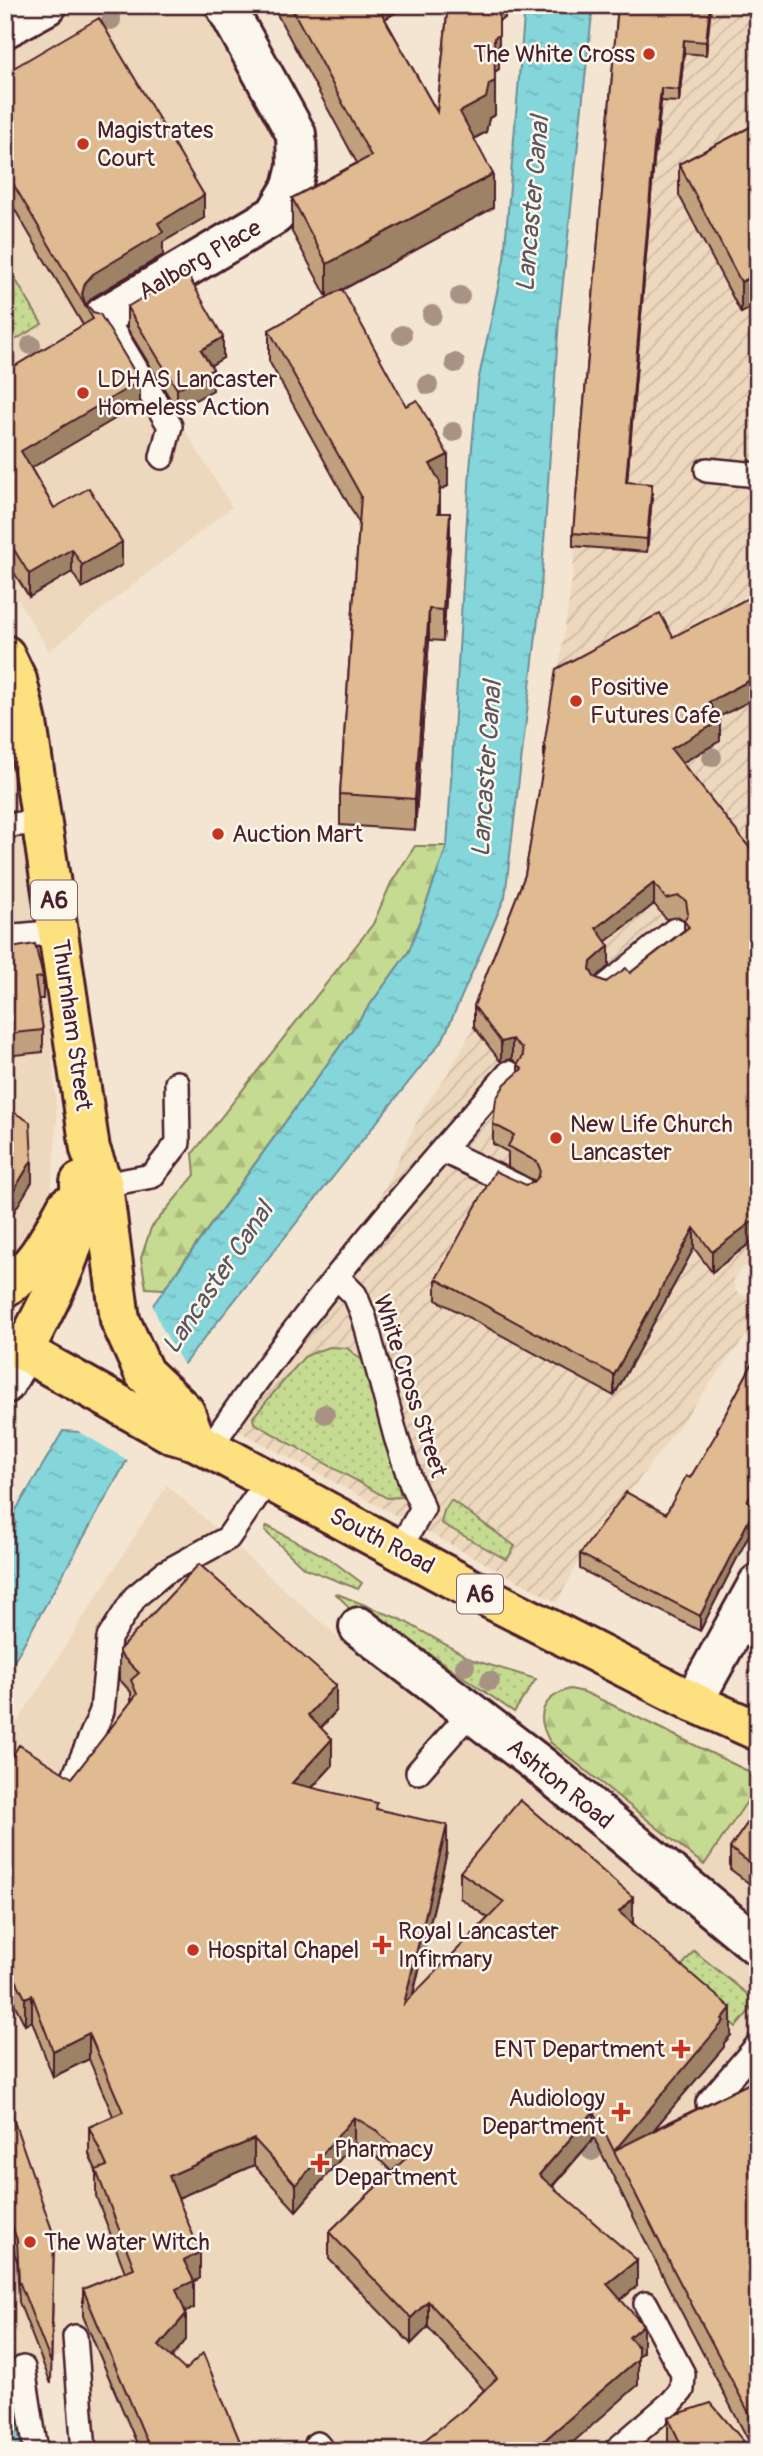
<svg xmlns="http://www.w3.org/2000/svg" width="763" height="2456" viewBox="0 0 763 2456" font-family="Pangolin,sans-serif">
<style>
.built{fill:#edd8be}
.industrial{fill:url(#industrial-furrows)}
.grass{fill:url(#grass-dots);stroke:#887d5e;stroke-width:2}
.forest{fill:url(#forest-firs);stroke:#887d5e;stroke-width:2}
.water{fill:url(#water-ripples);stroke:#6d8d95;stroke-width:2}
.pier{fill:#f3e5d1}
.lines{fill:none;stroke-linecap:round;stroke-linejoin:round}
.lane-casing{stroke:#4a1f2b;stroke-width:28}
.street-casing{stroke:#4a1f2b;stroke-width:44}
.secondary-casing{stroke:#4a1f2b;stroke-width:44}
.primary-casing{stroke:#4a1f2b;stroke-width:44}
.lane{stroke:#fbf7ec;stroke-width:23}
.street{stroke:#fbf7ec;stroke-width:38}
.secondary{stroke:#fbf7ec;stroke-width:38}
.primary{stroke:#fde080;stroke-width:38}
.tree{fill:#a79283}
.wall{fill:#c1a07d;stroke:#4a1f2b;stroke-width:2;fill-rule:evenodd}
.shaded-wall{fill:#9d8266;stroke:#4a1f2b;stroke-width:2}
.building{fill:#e0ba91;stroke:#4a1f2b;stroke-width:2;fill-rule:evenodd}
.poi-dot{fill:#c8321e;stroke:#fbf7ec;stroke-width:2.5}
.labels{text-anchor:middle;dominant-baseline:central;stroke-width:5;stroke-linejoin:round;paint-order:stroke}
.shield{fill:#fbf7ec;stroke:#7f6065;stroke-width:2}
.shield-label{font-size:23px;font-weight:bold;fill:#4a1f2b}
.poi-label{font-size:24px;fill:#4a1f2b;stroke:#fbf7ec;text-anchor:start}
.street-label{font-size:24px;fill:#4a1f2b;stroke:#fbf7ec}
.water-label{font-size:26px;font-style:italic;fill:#5b5660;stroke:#fbf7ec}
</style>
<defs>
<pattern id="industrial-furrows" width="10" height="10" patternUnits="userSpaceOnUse" patternTransform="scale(1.75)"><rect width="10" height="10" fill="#edd8be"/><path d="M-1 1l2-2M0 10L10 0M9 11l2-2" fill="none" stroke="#cdb9a3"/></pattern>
<pattern id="grass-dots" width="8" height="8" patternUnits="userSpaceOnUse" patternTransform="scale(1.75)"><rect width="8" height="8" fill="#c5db91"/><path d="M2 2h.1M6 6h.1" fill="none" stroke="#abbc7d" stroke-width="1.8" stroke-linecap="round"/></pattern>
<pattern id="forest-firs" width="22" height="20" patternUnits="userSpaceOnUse" patternTransform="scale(1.75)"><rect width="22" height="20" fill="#c5db91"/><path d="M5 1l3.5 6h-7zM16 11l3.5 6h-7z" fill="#abbc7d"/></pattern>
<pattern id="water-ripples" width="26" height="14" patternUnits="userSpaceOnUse" patternTransform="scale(1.75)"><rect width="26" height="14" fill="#84d6db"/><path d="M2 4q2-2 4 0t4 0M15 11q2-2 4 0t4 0" fill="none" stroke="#74b7bc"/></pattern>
</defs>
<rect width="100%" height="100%" fill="#f3e5d1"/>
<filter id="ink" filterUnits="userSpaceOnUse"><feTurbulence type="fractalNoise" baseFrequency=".0143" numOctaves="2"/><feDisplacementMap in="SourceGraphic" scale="14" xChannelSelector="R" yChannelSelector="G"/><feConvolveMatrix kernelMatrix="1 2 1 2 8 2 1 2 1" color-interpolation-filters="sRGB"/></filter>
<g filter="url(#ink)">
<path class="built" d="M 5,5 L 203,5 L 286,158 L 267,208 L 118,321 L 232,507 L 49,651 L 5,579 Z
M 5,701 L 46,961 L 57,1121 L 46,1251 L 5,1326 Z
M 167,1485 L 348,1646 L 438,1675 L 548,1741 L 542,1728 L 541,1716 L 544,1706 L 556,1694 L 570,1689 L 584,1692 L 604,1701 L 758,1776 L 758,2451 L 72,2451 L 71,2352 L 7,2375 L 5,1742 Z"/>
<path class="industrial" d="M 619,5 L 758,5 L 758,1254 L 736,1274 L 733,1283 L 736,1292 L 758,1301 L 758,1319 L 581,1558 L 557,1602 L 241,1432 L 224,1418 L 338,1283 L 423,1109 L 449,1072 L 474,1027 L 525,896 L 572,580 Z"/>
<path class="grass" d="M 5,262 L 42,324 L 5,346 Z
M 330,1347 L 347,1348 L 368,1365 L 401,1497 L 387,1498 L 254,1423 L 253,1417 L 304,1357 L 317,1351 Z
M 451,1500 L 515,1546 L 507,1560 L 441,1523 L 444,1511 Z
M 267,1526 L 330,1559 L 362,1583 L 358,1589 L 304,1568 L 265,1531 Z
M 335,1593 L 402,1620 L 473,1660 L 536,1679 L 514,1712 L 423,1649 L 399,1636 L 354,1617 L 346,1604 Z
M 694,1951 L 757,2002 L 736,2027 L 677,1972 Z"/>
<path class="forest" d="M 415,846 L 447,846 L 409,951 L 164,1289 L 146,1288 L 141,1258 L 151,1228 L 195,1175 L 193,1153 L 373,924 L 391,883 Z
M 570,1689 L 584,1692 L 604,1701 L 758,1776 L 758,1785 L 704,1865 L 550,1742 C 535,1716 541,1698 570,1689 Z"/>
<path class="water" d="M 525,5 L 593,5 L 559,319 L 540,602 L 505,897 L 443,1039 L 175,1375 L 5,1677 L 5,1538 L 16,1523 L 13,1515 L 63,1431 L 80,1432 L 153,1305 L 409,951 L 447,846 L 470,469 L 478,382 L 504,259 Z
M 5,2370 L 7,2375 L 22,2451 L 5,2451 Z"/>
<path class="pier" d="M 151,1301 L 161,1326 L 185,1367 L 129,1461 L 73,1428 L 78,1429 Z"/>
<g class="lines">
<defs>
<path id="lane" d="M 104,316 L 170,426 L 162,457
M 707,470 L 758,475
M 5,826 L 42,821
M 5,937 L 59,932
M 604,988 L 675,930
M 442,1150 L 521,1188
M 103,1185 L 152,1176 L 178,1143 L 177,1083
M 337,1277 L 355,1295 L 364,1317 L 396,1437 L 412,1485 L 423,1508 L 398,1551
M 209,1449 C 297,1318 405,1191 509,1073
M 418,1772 L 470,1713
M 74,1777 L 102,1711 L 109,1638 L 135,1597 L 164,1573 L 228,1538 L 267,1481
M 708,2103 L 758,2045
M 75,2337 L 84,2451
M 23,2368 L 36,2451
M 317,2444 L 323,2451
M 615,2451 L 672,2402 L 682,2390 L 683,2374 L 646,2304"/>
<path id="street" d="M 5,28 L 47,5
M 104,316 L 275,215 L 292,187 L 297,166 L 296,134 L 225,5
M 359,1627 L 541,1766 L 758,1946
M 693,1702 L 758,1584"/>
<path id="secondary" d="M 5,1384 L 24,1351"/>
<path id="primary" d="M 5,655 L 17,680 L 27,723 L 90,1149 L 103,1185 L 120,1320 L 144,1373 L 185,1412 L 196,1441
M 5,1287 C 36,1268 50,1237 67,1206
M 5,1341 L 172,1434 L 196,1441 L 477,1592 L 693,1702 L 758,1731
M 24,1351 C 45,1307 72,1263 80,1215 C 82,1204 80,1192 80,1182"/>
</defs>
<use href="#lane" class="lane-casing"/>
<use href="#street" class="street-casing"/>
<use href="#secondary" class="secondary-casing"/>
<use href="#primary" class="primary-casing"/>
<use href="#lane" class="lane"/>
<use href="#street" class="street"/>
<use href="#secondary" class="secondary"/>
<use href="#primary" class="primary"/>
</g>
<g class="tree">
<circle cx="111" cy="20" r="10"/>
<circle cx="460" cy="296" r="10"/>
<circle cx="432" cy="315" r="10"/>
<circle cx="402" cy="335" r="10"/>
<circle cx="31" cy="345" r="10"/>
<circle cx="455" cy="363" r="10"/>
<circle cx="428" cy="385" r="10"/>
<circle cx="453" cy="432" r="10"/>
<circle cx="712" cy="757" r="10"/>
<circle cx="325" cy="1414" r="10"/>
<circle cx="465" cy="1666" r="10"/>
<circle cx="490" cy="1681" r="10"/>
<circle cx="592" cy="2151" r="10"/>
</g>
<path class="wall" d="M 272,5 L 409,5 L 385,19 L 437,112 L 448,5 L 505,5 L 505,18 L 499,21 L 499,69 L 495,72 L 495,115 L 489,118 L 486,132 L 474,139 L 493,208 L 342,290 L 448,486 L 440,490 L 440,513 L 450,544 L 443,641 L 429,640 L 415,830 L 340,825 L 340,794 L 359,523 L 269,361 L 269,330 L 327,297 L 292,232 L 292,198 L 357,163 Z
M 618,5 L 711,5 L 706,55 L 684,53 L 679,102 L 661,101 L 656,150 L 655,148 L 627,482 L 652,497 L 647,552 L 573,546 L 573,533 Z
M 5,73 L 204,218 L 163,242 L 163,255 L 93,297 L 86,305 L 140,404 L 31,468 L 54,508 L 122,565 L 82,588 L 72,572 L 29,597 L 5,558 L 5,372 L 83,325 L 5,193 Z
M 758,123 L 758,304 L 741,313 L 679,195 L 679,164 Z
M 127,307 L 223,358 L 210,366 L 213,390 L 177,410 L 127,328 Z
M 718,717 L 720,741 L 682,763 L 753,852 L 758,848 L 758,1237 L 712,1272 L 694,1248 L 614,1396 L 436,1300 L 436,1279 L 526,1185 L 535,1181 L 508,1167 L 508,1152 L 493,1144 L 493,1124 L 518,1072 L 518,1064 L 512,1059 L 501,1062 L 474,1027 L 474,1006 L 525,875 L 544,765 L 544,746 ZM 654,904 L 666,919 L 679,917 L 684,920 L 684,930 L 630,973 L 606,982 L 596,978 L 609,966 L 606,941 Z
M 5,949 L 43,977 L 43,999 L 38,999 L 43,1030 L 43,1052 L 5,1056 Z
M 758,1353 L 754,1504 L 756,1521 L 700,1631 L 580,1569 L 580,1554 L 666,1514 L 690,1478 L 717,1434 L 717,1430 Z
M 758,1638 L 758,1668 L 754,1667 L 754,1646 Z
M 119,1650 L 336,1711 L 321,1728 L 332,1766 L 312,1788 L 377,1809 L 447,1852 L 413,1996 L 488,1918 L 460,1898 L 460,1872 L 633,1923 L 731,2035 L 724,2043 L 724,2047 L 653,2130 L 758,2079 L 758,2451 L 754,2451 L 673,2296 L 594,2138 L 553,2186 L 637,2286 L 621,2300 L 643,2352 L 638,2356 L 638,2385 L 468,2406 L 484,2390 L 428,2327 L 411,2344 L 329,2259 L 329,2232 L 392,2172 L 377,2157 L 354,2143 L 296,2211 L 254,2165 L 178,2198 L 200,2278 L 194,2282 L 194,2308 L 185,2312 L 186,2340 L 172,2357 L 244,2451 L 140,2451 L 83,2316 L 83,2289 L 125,2272 L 96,2196 L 96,2170 L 89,2154 L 89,2127 L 113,2116 L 89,2059 L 53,2077 L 32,2021 L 25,2025 L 5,1985 L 5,1768 L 72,1778 L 131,1702 L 131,1692 L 119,1679 Z
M 758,1808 L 758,1890 L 730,1869 L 730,1848 Z
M 5,2105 L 54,2236 L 51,2384 L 19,2302 L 17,2261 L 5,2227 Z
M 668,2417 L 752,2451 L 671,2451 L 668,2444 Z"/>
<path class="shaded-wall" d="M 370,5 L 409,5 L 370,27 Z
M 499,5 L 505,5 L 505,18 L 499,21 Z
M 710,5 L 711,5 L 706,55 L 706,42 Z
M 499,35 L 499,69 L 494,72 L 494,38 Z
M 684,40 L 684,53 L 679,102 L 679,90 Z
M 495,81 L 495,115 L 489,118 L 486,132 L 460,146 L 460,112 L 489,84 Z
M 661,88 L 661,101 L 656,150 L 656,137 Z
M 655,135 L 655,148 L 626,495 L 626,482 Z
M 493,174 L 493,208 L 327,298 L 327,264 Z
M 204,195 L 204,218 L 163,242 L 163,255 L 93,297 L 85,306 L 82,294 L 85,283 L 93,274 L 158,223 Z
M 758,274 L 758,304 L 741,313 L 741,282 Z
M 223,337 L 223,358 L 201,371 L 201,350 Z
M 213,369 L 213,390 L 177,410 L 177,389 Z
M 140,381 L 140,404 L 21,474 L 21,451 Z
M 448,455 L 448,486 L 440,490 L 440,512 L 438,544 L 430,464 Z
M 652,484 L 652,497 L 647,552 L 647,539 Z
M 450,513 L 450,544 L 443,641 L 443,610 Z
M 122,542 L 122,565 L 82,588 L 82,565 Z
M 72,549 L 72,572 L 29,597 L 29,574 Z
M 429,609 L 429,640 L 415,830 L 415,799 Z
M 758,676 L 758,697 L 709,722 L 709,702 Z
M 720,721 L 720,741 L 671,769 L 671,749 Z
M 654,883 L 654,904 L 596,949 L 596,928 Z
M 609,946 L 609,966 L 591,982 L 590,969 L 591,962 Z
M 512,1039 L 512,1059 L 501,1062 L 501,1042 Z
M 32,1160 L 32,1182 L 5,1227 L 5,1205 Z
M 758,1217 L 758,1237 L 712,1272 L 712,1252 Z
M 694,1228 L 694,1248 L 614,1396 L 614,1375 Z
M 758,1483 L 758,1498 L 747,1516 L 747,1501 Z
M 756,1506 L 756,1521 L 700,1631 L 700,1616 Z
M 336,1685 L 336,1711 L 308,1741 L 308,1715 Z
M 332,1739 L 332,1766 L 292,1809 L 292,1783 Z
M 447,1825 L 447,1852 L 404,2031 L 404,2004 Z
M 633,1897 L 633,1923 L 619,1939 L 619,1912 Z
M 32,1995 L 32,2021 L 25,2025 L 25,1998 Z
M 731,2008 L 731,2035 L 724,2043 L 724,2047 L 622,2167 L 615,2150 Z
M 89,2033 L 89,2059 L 53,2077 L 53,2051 Z
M 594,2111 L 594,2138 L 539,2201 L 539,2175 Z
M 354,2117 L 354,2143 L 296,2211 L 296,2185 Z
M 254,2139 L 254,2165 L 169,2202 L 169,2176 Z
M 200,2252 L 200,2278 L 194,2282 L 194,2308 L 176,2316 L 176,2289 L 184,2261 Z
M 637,2260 L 637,2286 L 607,2311 L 607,2284 Z
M 428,2301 L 428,2327 L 411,2344 L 411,2318 Z
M 186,2314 L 186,2340 L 159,2372 L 159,2346 Z
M 643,2325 L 643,2352 L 629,2364 L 629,2337 Z
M 638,2359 L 638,2385 L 563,2451 L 532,2451 Z"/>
<path class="building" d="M 290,5 L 377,5 L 437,112 L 448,5 L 499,5 L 499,35 L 494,38 L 495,81 L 489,84 L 486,98 L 460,112 L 493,174 L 327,264 L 292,198 L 371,156 Z
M 618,5 L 710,5 L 706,42 L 684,40 L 679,90 L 661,88 L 656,137 L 655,135 L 626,482 L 652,484 L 647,539 L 573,533 Z
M 99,18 L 204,195 L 158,223 L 163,232 L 93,274 L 85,283 L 82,294 L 85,303 L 93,312 L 100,314 L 140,381 L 21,451 L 54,508 L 89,488 L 122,542 L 82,565 L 72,549 L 29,574 L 5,535 L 5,372 L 93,319 L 5,170 L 5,73 Z
M 758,123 L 758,274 L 741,282 L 679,164 Z
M 186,272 L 223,337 L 201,350 L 213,369 L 177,389 L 127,307 Z
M 342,289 L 406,406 L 417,400 L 448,455 L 430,464 L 440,482 L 438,513 L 450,513 L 443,610 L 429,609 L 415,799 L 340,794 L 361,496 L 269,330 Z
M 758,593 L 758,676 L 709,702 L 720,721 L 671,749 L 753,852 L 758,848 L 758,1217 L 712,1252 L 694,1228 L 614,1375 L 436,1279 L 495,1171 L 526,1185 L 534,1182 L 539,1176 L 540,1169 L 537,1162 L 508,1146 L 514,1135 L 493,1124 L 496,1099 L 505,1084 L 522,1069 L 518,1064 L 523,1056 L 522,1048 L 512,1039 L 501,1042 L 474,1006 L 525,875 L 546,749 L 544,746 L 556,669 L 660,613 L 673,637 ZM 654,883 L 666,899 L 679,896 L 686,901 L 688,914 L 684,921 L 689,927 L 630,973 L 626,968 L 606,982 L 594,977 L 590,969 L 591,962 L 609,946 L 596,928 Z
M 35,944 L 43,977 L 35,978 L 43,1030 L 5,1034 L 5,949 Z
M 5,1107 L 30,1122 L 32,1160 L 5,1205 Z
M 758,1353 L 758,1483 L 747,1501 L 756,1506 L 700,1616 L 580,1554 L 626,1492 L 666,1514 L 686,1476 L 690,1478 L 718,1431 L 717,1430 Z
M 199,1564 L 336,1685 L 308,1715 L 332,1739 L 292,1783 L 377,1803 L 376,1809 L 447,1825 L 404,2004 L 504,1902 L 460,1872 L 520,1800 L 633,1897 L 619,1912 L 731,2008 L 722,2019 L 724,2021 L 615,2150 L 758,2079 L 758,2430 L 673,2269 L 594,2111 L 539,2175 L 637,2260 L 607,2284 L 643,2325 L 629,2337 L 638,2347 L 638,2359 L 532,2451 L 411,2451 L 468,2406 L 497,2378 L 428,2301 L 411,2318 L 329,2232 L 406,2158 L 377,2131 L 354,2117 L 296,2185 L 254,2139 L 169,2176 L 200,2252 L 184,2261 L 194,2281 L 176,2289 L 186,2314 L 159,2346 L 185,2370 L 203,2353 L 244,2451 L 151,2451 L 83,2289 L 134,2268 L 96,2170 L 107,2166 L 89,2127 L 123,2112 L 89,2033 L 53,2051 L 32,1995 L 25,1998 L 5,1958 L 5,1768 L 19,1745 L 72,1778 L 137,1694 L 131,1680 L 139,1673 L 119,1653 L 119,1650 Z
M 758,1638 L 758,1647 L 754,1646 Z
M 758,1808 L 758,1869 L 730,1848 Z
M 8,2104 L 54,2236 L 51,2363 L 19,2281 L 17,2240 L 5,2206 L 5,2105 Z
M 711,2403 L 752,2451 L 684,2451 L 668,2417 Z"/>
</g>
<g class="poi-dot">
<circle cx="649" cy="54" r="7"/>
<circle cx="83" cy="144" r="7"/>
<circle cx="83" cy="393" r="7"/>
<circle cx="576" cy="701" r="7"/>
<circle cx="218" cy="834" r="7"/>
<circle cx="556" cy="1138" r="7"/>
<path d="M378.5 1934.5h7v7h7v7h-7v7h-7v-7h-7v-7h7z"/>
<circle cx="193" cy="1950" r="7"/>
<path d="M677.5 2038.5h7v7h7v7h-7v7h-7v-7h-7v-7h7z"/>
<path d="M617.5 2101.5h7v7h7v7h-7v7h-7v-7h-7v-7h7z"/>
<path d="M316.5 2152.5h7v7h7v7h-7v7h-7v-7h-7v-7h7z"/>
<circle cx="30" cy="2242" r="7"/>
</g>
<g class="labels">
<g class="shield">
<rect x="31" y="880.5" width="46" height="39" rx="5"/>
<rect x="457" y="1574.5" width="46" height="39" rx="5"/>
</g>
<g class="shield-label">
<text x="54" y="900">A6</text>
<text x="480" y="1594">A6</text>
</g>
<g class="poi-label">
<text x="635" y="54" text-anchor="end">The White Cross</text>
<text x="97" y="130">Magistrates<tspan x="97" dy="28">Court</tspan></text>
<text x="97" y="379">LDHAS Lancaster<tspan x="97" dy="28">Homeless Action</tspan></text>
<text x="590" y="687">Positive<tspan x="590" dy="28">Futures Cafe</tspan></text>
<text x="232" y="834">Auction Mart</text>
<text x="570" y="1124">New Life Church<tspan x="570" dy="28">Lancaster</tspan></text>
<text x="398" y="1931">Royal Lancaster<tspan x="398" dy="28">Infirmary</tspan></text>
<text x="207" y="1950">Hospital Chapel</text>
<text x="665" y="2049" text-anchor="end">ENT Department</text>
<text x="605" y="2098" text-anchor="end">Audiology<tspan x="605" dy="28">Department</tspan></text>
<text x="334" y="2149">Pharmacy<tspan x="334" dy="28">Department</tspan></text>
<text x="44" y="2242">The Water Witch</text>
</g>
<g class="street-label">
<text transform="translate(200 260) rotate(-30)">Aalborg Place</text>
<text transform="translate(72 1025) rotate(82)">Thurnham Street</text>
<text transform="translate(410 1386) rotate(72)">White Cross Street</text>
<text transform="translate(382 1541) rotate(28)">South Road</text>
<text transform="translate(560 1784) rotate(39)">Ashton Road</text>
</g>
<g class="water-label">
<text transform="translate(533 204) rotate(-85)">Lancaster Canal</text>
<text transform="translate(487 769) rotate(-86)">Lancaster Canal</text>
<text transform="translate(218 1278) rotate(-56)">Lancaster Canal</text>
</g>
</g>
<rect width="763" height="2456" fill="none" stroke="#fbf7ec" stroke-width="28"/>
<rect x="14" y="14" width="735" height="2428" fill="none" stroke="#4a1f2b" stroke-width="2.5" filter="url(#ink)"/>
</svg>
